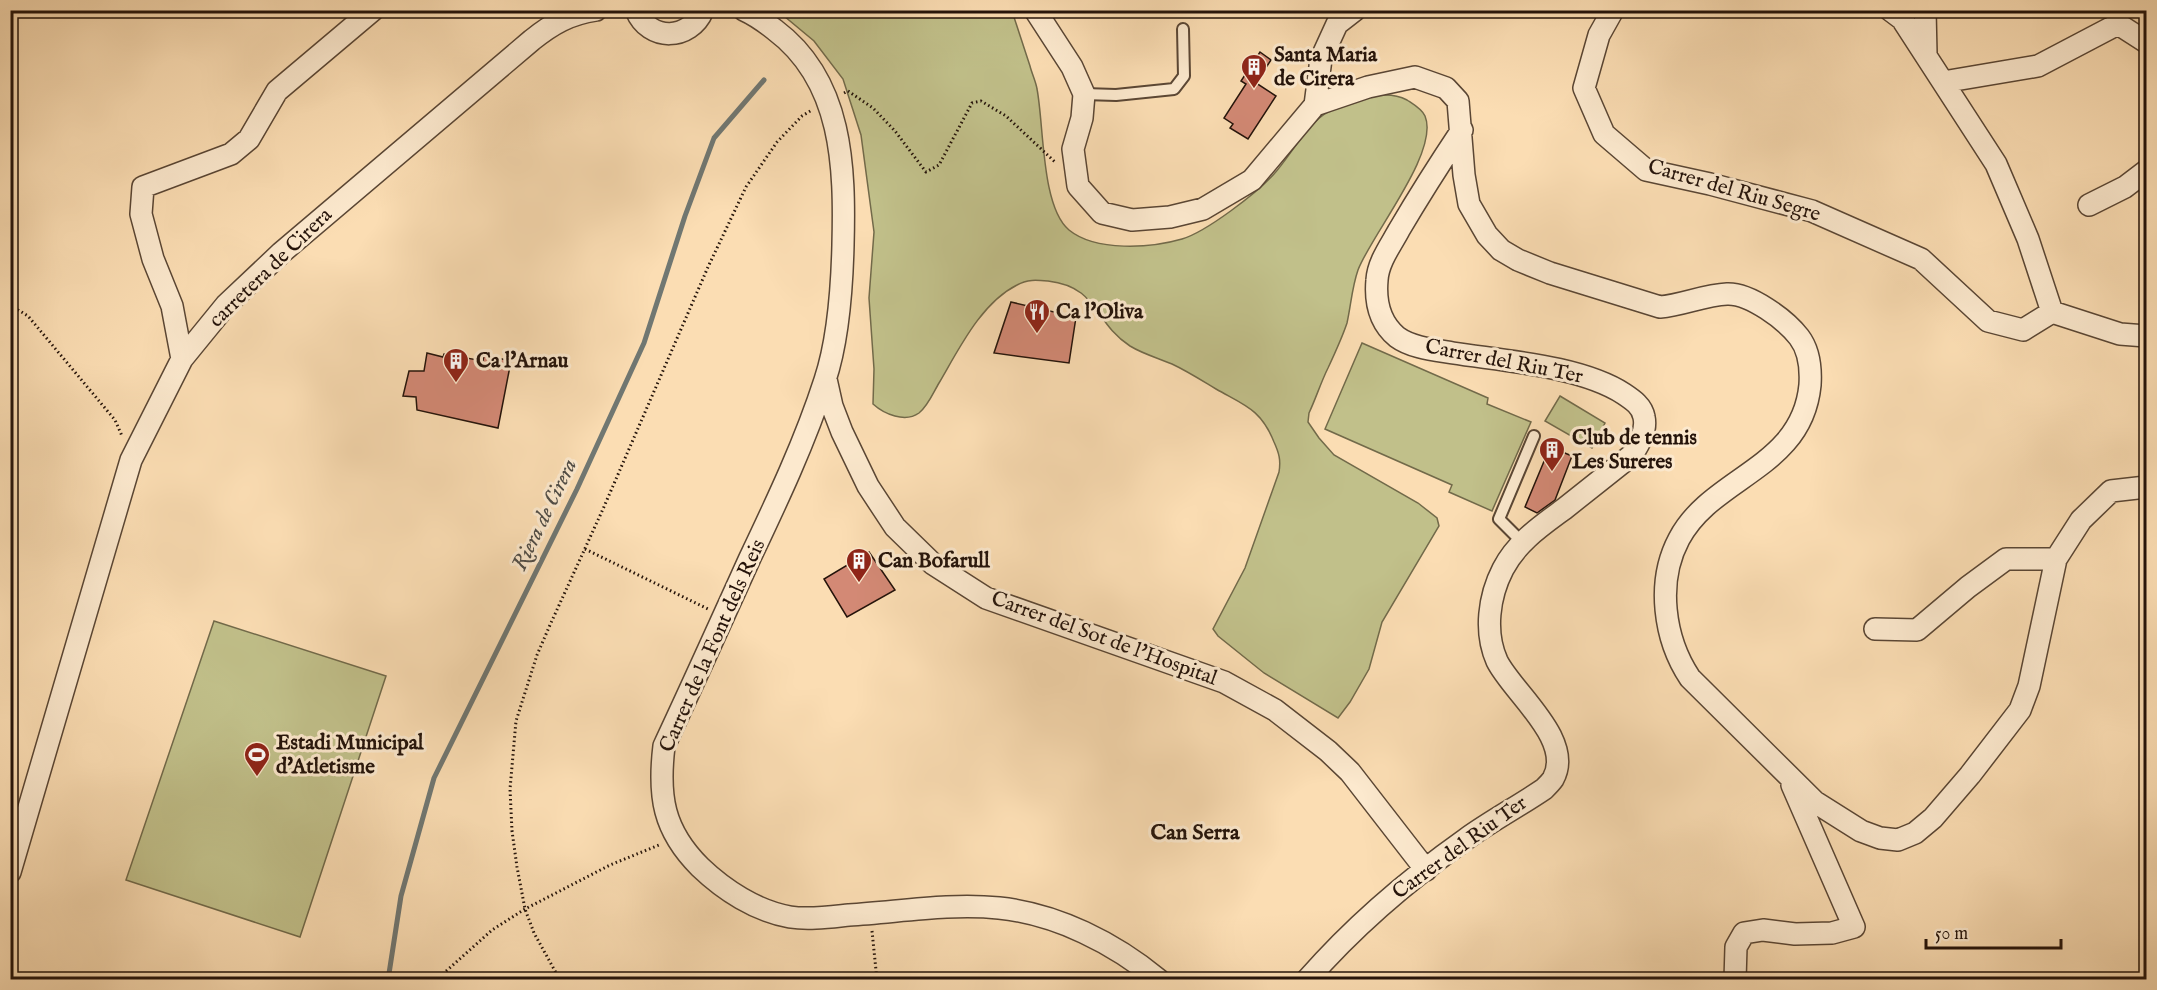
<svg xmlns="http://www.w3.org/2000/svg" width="2157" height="990" viewBox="0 0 2157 990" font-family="'IM FELL English',serif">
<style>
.green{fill:#c1c08a;stroke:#726a4a;stroke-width:1.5}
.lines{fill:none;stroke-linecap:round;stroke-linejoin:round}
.stream{stroke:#707772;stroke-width:5}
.building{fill:#d38975;stroke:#24130a;stroke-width:1.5}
.lane-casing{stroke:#5a4634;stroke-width:14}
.street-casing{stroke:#5a4634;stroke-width:24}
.path{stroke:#24130a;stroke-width:3;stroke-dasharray:1.5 3;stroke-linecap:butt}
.lane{stroke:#fce9ce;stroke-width:10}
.street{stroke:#fce9ce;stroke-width:21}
.labels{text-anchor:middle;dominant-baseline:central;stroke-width:6;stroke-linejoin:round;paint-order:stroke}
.poi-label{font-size:21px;font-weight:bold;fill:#24130a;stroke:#fce9ce;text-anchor:start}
.street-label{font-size:21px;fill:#24130a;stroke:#fce9ce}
.water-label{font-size:22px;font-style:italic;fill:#504d47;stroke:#fce9ce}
.neighbourhood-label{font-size:22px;font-weight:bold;fill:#24130a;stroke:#fce9ce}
</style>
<rect width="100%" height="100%" fill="#fbddb3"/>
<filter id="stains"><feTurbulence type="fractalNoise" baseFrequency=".00333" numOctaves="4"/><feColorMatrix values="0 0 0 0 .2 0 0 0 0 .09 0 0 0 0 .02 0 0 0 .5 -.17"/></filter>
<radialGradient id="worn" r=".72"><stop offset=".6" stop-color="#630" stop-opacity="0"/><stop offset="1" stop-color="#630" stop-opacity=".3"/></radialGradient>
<path class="green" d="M 778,11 L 1012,11 C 1018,29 1024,48 1030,66 C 1032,74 1036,82 1037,89 C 1044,124 1041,207 1069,230 C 1096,252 1151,248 1182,239 C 1206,232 1257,193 1274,174 C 1289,158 1309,121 1328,112 C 1350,101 1384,88 1407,100 C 1413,104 1422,109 1425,116 C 1440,152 1371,235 1358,270 C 1352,287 1351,305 1347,323 C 1342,338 1335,353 1328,368 C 1321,382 1316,398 1309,413 L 1308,422 L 1319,438 L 1334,455 L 1418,503 L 1437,518 L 1439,526 L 1382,622 L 1369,669 L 1350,702 L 1338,718 L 1264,673 L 1218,636 L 1213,629 L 1245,568 L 1279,472 C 1281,460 1279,453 1274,442 C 1261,409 1244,405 1216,389 C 1201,380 1187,371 1172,364 C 1158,358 1143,354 1130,346 C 1093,322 1099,287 1048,281 C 1037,280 1027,279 1017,285 C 981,303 959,349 939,383 C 933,393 928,406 919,413 C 905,423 884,414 873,404 L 874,369 L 869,298 L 874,232 L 861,135 L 843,79 L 814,41 Z
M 1362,343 L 1488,398 L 1487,404 L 1531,422 L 1492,511 L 1449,492 L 1452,485 L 1325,429 Z
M 1560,396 L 1605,423 L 1592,448 L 1545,421 Z
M 214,621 L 386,676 L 300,937 L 126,880 Z"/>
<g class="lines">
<path class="stream" d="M 805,14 L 808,10
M 388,980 L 401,896 L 434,778 L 577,489 L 644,343 L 685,216 L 714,138 L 764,80"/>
</g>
<path class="building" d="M 1260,52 L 1271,60 L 1256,83 L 1276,96 L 1248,139 L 1230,128 L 1233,124 L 1224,118 L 1246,84 L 1241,81 Z
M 1011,302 L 1076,317 L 1069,363 L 994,353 Z
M 427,353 L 443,357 L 444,354 L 483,361 L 484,355 L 511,361 L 498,428 L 417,410 L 416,397 L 403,396 L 409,371 L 424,371 Z
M 1550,447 L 1572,456 L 1555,500 L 1537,513 L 1525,507 Z
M 869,552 L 895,590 L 847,617 L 824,579 Z"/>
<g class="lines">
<defs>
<path id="lane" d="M 1084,94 L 1116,95 L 1174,89 L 1184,76 L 1183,29
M 1522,542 L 1499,519 L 1534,436"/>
<path id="street" d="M 636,10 C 649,42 690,41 703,10
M 744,10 C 755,15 765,22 775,30 C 843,81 845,167 843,245 C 842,286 838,341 825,380 C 805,442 777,501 749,560 C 721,622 693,684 664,746 C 658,796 663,830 700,867 C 724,890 756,911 790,917 C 809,920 830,917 849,915 C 899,912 949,903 999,908 C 1057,914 1114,943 1159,980
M 1035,10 L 1072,67 L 1084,94 L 1082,118 L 1073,149 L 1078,186 L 1102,213 L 1132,220 L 1170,217 L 1203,209 L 1252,180 L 1315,105 L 1321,59 L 1337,24 L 1355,10
M 1613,10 L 1599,35 L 1584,88 L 1604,134 L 1646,170 L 1710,184 L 1812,211 L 1921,259 L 1988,321 L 2023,330 L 2052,312 L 2120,334 L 2146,336
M 1890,10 L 1902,19 L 1996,164 L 2028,239 L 2052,312
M 1925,10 L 1926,54
M 2116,11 L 2118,24 L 2146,42
M 1943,82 L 2038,66 L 2118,24
M 1315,105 L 1368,87 L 1415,77 L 1446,88 L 1458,101 L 1464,175 L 1469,204 L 1487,235 L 1501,250 L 1518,260 L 1550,273 L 1660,307 C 1683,305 1704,295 1727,294 C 1750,293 1786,320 1799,337 C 1809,350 1811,369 1810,385 C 1802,469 1712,476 1679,539 C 1656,582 1664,639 1690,678 L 1815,802 L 1861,831 L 1880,838 L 1898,840 L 1915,833 L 1933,818 L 1970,775 L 2020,710 L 2029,686 L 2056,559 L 2081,520 L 2111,491 L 2146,487
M 2089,205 L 2125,187 L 2146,171
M 182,359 L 172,306 L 153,259 L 141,214 L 143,187 L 231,154 L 249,139 L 277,91 L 373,10
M 826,379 L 832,406 L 842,432 L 868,486 L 895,527 L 933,564 L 986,598 L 1224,682 L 1275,710 L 1328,751 L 1350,772 L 1426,870
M 1875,629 L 1917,630 L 1968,587 L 2006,559 L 2056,559
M 10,872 L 131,460 L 182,359 L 226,305 L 281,253 L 532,40 C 552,24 569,14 596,10
M 1307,980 C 1354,926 1408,880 1466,839 C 1491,821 1519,806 1544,789 C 1547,786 1551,782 1553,779 C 1575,740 1512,692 1497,661 C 1484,632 1489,596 1503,569 C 1517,542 1541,526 1564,509 C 1587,491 1609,473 1632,455 C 1639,444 1647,431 1644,417 C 1642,406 1633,400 1624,394 C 1581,366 1504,361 1453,353 C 1435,350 1412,348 1397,337 C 1379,322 1375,302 1377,280 C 1378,262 1391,245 1399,230 C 1419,196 1440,163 1462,130
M 1735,980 L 1736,947 L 1744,933 L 1763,930 L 1795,934 L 1832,933 L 1854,927 L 1792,785"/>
</defs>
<use href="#lane" class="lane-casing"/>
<use href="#street" class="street-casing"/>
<path class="path" d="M 844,93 L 848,91 L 873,108 L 895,131 L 926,172 L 939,165 L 972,103 L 981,101 L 1006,116 L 1055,162
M 10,305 L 28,316 L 115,420 L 122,436
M 585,549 L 708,609
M 872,931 L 877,980
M 436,980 L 492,930 L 525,909 L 610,865 L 659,845
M 560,980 L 534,933 L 525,909 L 517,867 L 512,831 L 510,789 L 516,721 L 537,655 L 550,625 L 603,509 L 708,267 L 746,187 L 777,142 L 802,116 L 812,110"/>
<use href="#lane" class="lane"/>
<use href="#street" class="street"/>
</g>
<defs>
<symbol id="building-pin" viewBox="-11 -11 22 30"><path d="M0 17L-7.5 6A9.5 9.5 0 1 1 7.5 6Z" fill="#8f2418" stroke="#fce9ce"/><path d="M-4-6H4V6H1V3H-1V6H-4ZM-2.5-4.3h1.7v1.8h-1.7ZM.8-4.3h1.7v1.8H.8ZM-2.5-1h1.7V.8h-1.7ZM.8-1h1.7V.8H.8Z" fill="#fff"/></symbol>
<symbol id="restaurant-pin" viewBox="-11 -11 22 30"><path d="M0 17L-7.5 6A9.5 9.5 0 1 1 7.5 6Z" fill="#8f2418" stroke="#fce9ce"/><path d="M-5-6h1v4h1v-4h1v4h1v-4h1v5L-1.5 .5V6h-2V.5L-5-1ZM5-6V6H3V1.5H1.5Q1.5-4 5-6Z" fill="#fff"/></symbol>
<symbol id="stadium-pin" viewBox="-11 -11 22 30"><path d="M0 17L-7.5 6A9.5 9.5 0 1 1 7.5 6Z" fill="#8f2418" stroke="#fce9ce"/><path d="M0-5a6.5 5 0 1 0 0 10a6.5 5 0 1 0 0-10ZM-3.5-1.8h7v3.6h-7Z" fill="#fff"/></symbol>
</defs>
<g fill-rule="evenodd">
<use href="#building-pin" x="1239" y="52" width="30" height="40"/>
<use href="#restaurant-pin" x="1022" y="297" width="30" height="40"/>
<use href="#building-pin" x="441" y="346" width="30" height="40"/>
<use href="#building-pin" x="1537" y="435" width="30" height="40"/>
<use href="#building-pin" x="844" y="546" width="30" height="40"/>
<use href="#stadium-pin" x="242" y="740" width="30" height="40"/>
</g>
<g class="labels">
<g class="poi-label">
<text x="1274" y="55">Santa Maria<tspan x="1274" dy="24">de Cirera</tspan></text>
<text x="1056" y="312">Ca l'Oliva</text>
<text x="476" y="361">Ca l'Arnau</text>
<text x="1572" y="438">Club de tennis<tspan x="1572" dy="24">Les Sureres</tspan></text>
<text x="878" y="561">Can Bofarull</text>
<text x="276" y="743">Estadi Municipal<tspan x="276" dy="24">d'Atletisme</tspan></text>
</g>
<g class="street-label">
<text transform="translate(1734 191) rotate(16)">Carrer del Riu Segre</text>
<text transform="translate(271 268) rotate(-44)">carretera de Cirera</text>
<text transform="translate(1504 362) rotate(11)">Carrer del Riu Ter</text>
<text transform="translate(1104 639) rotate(20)">Carrer del Sot de l'Hospital</text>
<text transform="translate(713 646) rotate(-66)">Carrer de la Font dels Reis</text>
<text transform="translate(1460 848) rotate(-36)">Carrer del Riu Ter</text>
</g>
<g class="water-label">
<text transform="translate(545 515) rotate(-64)">Riera de Cirera</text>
</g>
<g class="neighbourhood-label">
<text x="1195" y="833">Can Serra</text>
</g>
</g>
<rect width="2157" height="990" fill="none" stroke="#fbddb3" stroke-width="36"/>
<rect x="12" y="12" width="2133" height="966" fill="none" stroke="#24130a" stroke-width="3"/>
<rect x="18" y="18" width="2121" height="954" fill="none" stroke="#24130a" stroke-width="1.5"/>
<path d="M1926 939v9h135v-9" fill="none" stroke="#24130a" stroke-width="3"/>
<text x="1935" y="939" font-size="18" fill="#24130a" stroke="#fce9ce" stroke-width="4.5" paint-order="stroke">50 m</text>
<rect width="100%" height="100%" filter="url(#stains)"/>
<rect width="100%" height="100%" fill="url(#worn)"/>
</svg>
